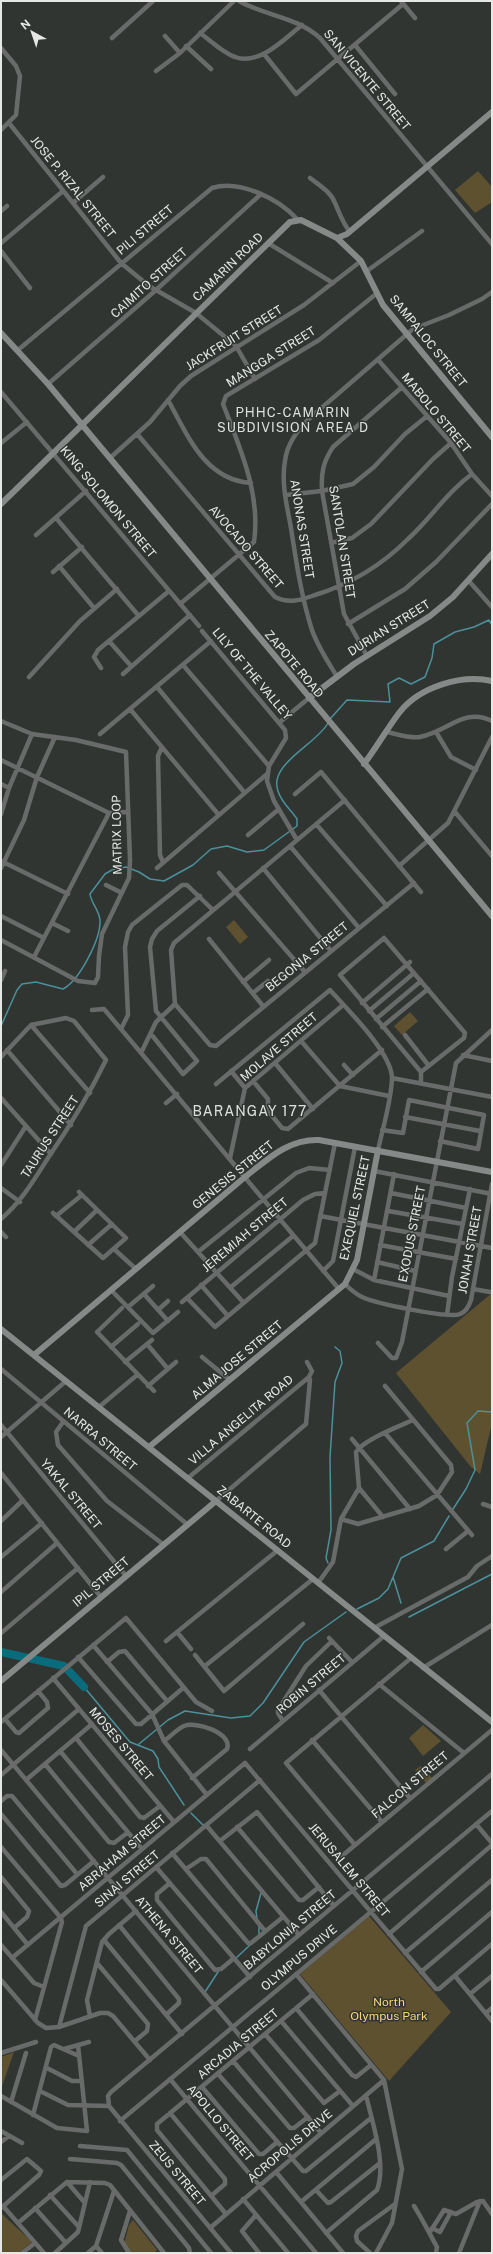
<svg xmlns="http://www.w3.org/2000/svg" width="493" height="2254" viewBox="0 0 493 2254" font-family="'Public Sans',sans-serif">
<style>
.green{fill:#5e5130}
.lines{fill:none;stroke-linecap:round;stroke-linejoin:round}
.stream{stroke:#4b909b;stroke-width:1.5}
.river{stroke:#096b7b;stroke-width:8}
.street{stroke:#686b6a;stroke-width:4.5}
.secondary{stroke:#858a89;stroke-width:6}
.labels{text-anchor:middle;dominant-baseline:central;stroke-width:3;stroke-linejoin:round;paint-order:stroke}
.street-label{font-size:12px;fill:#e6e8e6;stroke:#313532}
.park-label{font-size:12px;fill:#f7d47e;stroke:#313532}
.neighbourhood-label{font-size:13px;letter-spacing:1px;fill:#dce1dd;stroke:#313532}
.quarter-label{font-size:14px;letter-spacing:1px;fill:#dce1dd;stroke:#313532}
</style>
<rect width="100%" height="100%" fill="#313532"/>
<path class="green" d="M 478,171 L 492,187 L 492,202 L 475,213 L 455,190 Z
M 234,920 L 248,937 L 240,944 L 226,927 Z
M 410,1012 L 418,1021 L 402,1035 L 394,1026 Z
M 492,1293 L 492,1423 L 480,1474 L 471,1467 L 396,1373 Z
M 423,1725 L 441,1741 L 423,1756 L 409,1738 Z
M 421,1766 L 432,1778 L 426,1783 L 415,1770 Z
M 369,1916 L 451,2012 L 389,2081 L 300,1974 Z
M 14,2052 L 1,2089 L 1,2057 Z
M 1,2213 L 32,2242 L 18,2253 L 1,2253 Z
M 133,2220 L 157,2250 L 154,2253 L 131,2253 L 124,2244 L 129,2225 Z"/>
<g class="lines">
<path class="stream" d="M 330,719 L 347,700 L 390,702 L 388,684 L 399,678 L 411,684 L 425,677 L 432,658 L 434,644 L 455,632 L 474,627 L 489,620 L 492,625
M 1,1026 L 17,990 L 22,984 L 36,982 L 63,989 C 80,980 101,938 100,920 C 99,910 91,903 90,894 L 105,874 L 112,870 L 126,867 L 139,872 L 150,879 L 164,881 L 193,865 L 211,849 L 227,846 L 247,852 L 264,850 L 297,826 L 297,819 C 291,810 281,802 278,791 C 268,764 317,744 328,723
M 453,1509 L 466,1489 L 475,1470 L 467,1423 L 478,1411 L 492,1412
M 328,1563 L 326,1558 L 331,1530 L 330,1457 L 335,1382 L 342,1363 L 340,1351 L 335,1347
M 393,1577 L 401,1603
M 357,1609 L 379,1598 L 388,1589 L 401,1558 L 434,1541 L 449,1516
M 409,1617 L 492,1574
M 84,1687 L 130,1742 L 153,1751 L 158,1759 L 159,1767 L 184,1805
M 139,1744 L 168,1720 L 185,1711 L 231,1718 L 250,1716 L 263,1703 L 304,1642 L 346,1612
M 191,1813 L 204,1826
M 257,1919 L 256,1911 L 261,1893
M 259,1934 L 259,1926
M 235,1959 L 250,1945
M 205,1992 L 218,1972"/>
<path class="river" d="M 1,1652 L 64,1666 L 84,1687"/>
<path class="street" d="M 239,1 C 266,16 297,17 320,38 L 492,244
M 401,1 L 415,18
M 200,33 C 211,41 223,53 235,57 C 260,66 285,38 302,25
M 165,36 L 180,53
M 112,38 L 153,1
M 355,45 L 395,94
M 186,46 L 211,69
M 1,48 L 16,66 L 20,76 L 16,115 L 1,130
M 264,54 L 296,94 L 403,4
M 156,71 L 180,53 L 234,1
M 9,123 L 121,263 L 149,286 L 196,313 L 236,346 L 255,379
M 310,178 C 319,185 331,192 335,203 C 340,214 342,222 350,232
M 73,203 L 103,177
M 1,211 L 7,206
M 1,243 L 63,191
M 268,243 L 333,283
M 1,251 L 30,288
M 367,271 L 422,231
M 18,350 L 212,188 C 239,179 279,199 297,219
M 379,361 L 451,443 L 472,474 L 492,496
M 48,384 L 156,290 L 261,194
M 1,392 L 199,626
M 168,400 C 188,436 205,480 251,483
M 138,435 L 275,597 C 289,604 301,600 315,595 C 351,584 382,565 408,539 C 431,518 447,492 472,474
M 1,443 L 27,422
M 110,458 L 150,422 L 180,386 L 191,376 L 304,305 L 361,261
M 286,495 L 322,491 L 353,484 L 374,467 L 405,434 L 426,417
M 56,518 L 138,615
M 36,535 L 86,491
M 331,543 L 352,538 L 371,524 L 433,459 L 451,443
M 59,566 L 94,608
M 53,572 L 82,547
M 468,580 L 492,607
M 180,604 L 254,542 C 261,494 240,448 223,404 L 226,396 L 319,340 L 376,294
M 348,624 L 405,589 L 436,562 L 492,504
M 202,631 L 285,730 L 286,738 L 269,766 L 267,781 L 274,801 L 297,840
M 109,641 L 131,666
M 367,656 L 344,614 L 322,491 C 321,473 323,462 333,447 L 401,388
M 183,665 L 269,766
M 101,668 L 94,657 L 98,650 L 169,591
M 123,674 L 190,615
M 336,675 C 327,660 316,644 311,627 C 301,595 296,560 291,528 C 287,506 281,483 285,461 C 287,443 298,429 311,417 L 413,329 L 449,315 L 482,299 L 492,292
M 29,677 L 80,621 L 117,589
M 157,687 L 244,792
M 130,709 L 218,814
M 1,721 L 32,734 L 76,740 L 126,752 L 130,860 L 129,878 L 102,934 L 99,956 L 98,977 L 95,983 L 78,981 L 1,940
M 280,722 L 309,698
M 387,732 C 397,734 410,739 420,737 C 448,732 463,707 492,721
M 436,732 L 451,757 L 476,770
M 100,734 L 211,641
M 162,747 L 158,756 L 160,855 L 163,862
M 1,760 L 109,813 L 126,812
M 1,784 L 9,788
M 295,794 L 321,772 L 421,892
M 455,812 L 492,856
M 1,814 L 9,788 L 32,734
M 316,824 L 387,906
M 248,835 L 279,809
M 290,846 L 359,928
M 1,861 L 68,894
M 399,866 L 448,823 L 492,737
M 1,868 L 24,820 L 37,777 L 55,737
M 157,868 L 267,774
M 263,868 L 331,951
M 219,873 L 305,972
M 106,885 L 122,893
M 1,916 L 44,938
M 52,923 L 68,931
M 209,939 L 263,1006
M 34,957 L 109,813
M 1,980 L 5,971
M 243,982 L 269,960
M 253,993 L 268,981
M 362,1003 L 410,962
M 175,1004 L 210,1045 L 216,1046 L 414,883
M 175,1004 L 171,950 L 174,943 L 345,800
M 92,1010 L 104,1009 C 183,1102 260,1197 339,1289
M 369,1011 L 414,973
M 376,1019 L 421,981
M 31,1025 L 90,1093
M 382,1027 L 428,989
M 121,1029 L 128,1015 L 125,947 L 128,932 L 132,925 L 182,885 L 187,885 L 213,910
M 151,1034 L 183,1074 L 197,1061 L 156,1011 L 150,947 L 152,939 L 157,931 L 200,896
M 405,1035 L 429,1066
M 301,1041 L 340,1086 L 389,1096
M 7,1050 L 71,1125
M 142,1051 L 156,1022 L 175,1004
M 463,1055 L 492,1061
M 1,1057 L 31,1025 L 66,1018 L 74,1021 L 106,1060 C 89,1095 70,1126 48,1158 C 34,1180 21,1202 1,1219
M 275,1063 L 313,1109
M 344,1065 L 353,1075
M 231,1071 L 245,1088
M 392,1078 L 492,1097
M 253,1081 L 268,1099 L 268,1111 L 282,1128 L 288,1129 L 382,1050
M 421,1083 L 421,1072 L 340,975 L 384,938 L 465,1033 L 464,1038 L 421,1072
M 216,1084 L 330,990 C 347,1009 393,1054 392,1079 C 391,1102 383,1127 378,1150
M 1,1098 L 51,1154
M 166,1103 L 177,1094
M 405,1117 L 480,1131
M 382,1130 L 403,1133 L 409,1100 L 484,1115 L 478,1149 L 440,1141
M 230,1158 L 245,1088 L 343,1005
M 1,1165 L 26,1126
M 374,1171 L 492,1194
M 1,1188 L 20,1202
M 391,1193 L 466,1208
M 388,1211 L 463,1224
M 53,1213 L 103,1258 L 126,1238 L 79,1192
M 56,1216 L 82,1195
M 320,1216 L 492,1248
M 1,1232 L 6,1237
M 74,1232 L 97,1210
M 180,1232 L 243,1302
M 88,1245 L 112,1224
M 380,1245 L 456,1259
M 114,1249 L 136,1269
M 198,1252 L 296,1173 L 309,1168 L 330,1170
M 377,1262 L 415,1271
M 353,1269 L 374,1280 L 449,1296
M 323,1271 L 333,1261 L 355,1147
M 374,1280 L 394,1174
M 345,1284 C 350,1289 356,1294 362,1297 C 374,1303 449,1319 460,1314 C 466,1312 469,1306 471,1300 L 492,1184
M 201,1285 L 228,1316
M 231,1287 L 293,1236
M 473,1289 L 490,1292
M 111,1290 L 153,1333 L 178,1312
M 144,1294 L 168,1321
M 187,1298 L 215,1327 L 315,1243 L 335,1143
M 182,1302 L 303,1200 L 315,1194 L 325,1193
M 128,1307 L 153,1286
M 122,1308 L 97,1332 L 154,1391
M 158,1310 L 168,1301
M 447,1315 L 452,1277 L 470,1189
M 378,1343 L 392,1358 L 396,1358 L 402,1342 L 456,1063 L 492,1030
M 147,1344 L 168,1369
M 111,1347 L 138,1324
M 202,1357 L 230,1380
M 125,1362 L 152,1340
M 1,1369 L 188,1525
M 148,1386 L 176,1362
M 99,1407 L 137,1375
M 63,1422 L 56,1432 L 58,1445 L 107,1501 L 164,1545
M 1,1425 L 126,1576
M 385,1433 L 472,1535
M 1,1437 L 66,1381
M 352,1439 L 410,1509
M 1,1473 L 101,1597
M 188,1478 L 309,1377 L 312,1371 L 307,1362
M 359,1488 L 383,1517
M 216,1501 L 306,1424 L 310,1380 L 309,1377
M 483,1504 L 492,1507
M 341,1519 L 358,1524 L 419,1506 L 437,1495 L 452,1472 L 451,1465 L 385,1386
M 1,1521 L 23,1500
M 446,1549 L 468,1531
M 1,1557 L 42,1523
M 318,1583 L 333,1562 L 341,1519 L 359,1488 L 356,1452 C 365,1439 398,1427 413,1420
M 1,1592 L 57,1543
M 374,1628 L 468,1577 L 477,1566 L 492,1556
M 177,1632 L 191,1649
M 1,1633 L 78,1568
M 329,1638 L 352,1662
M 166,1641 L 278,1550
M 93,1645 L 152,1714 L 164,1741 L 207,1795
M 195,1655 L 224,1691 L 303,1624
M 78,1657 L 136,1724 L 141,1724 L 183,1688
M 107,1662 L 119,1652 L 125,1651 L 167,1701
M 205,1666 L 313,1579
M 423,1668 L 492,1625
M 53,1678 L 174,1822
M 379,1684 L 464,1753
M 319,1690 L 410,1798
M 5,1719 L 16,1732 L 19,1733 L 48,1708 L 47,1702 L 38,1691
M 283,1721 L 278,1713 L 278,1710 L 306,1666 L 332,1641
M 1,1722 L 126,1618 L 196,1702 L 212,1711
M 76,1738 L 140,1817 L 144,1818 L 160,1806
M 312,1740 L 382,1822
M 164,1741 C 170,1737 177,1729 184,1726 C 196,1721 233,1733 227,1749 L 192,1778
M 250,1749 L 384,1636
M 1,1750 L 321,2133
M 60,1751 L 142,1849
M 45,1764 L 109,1842 L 114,1843 L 127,1833
M 1,1775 L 79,1709
M 26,1780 L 92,1724
M 1,1801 L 7,1796 L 12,1796 L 77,1874
M 1,1814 L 61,1886 L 65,1885 L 94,1861
M 476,1824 L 492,1843
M 206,1825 L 299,1935
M 237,1827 L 299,1900 L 303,1900 L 319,1887
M 220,1841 L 257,1812 L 334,1906
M 355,1845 L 286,1763 L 411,1658
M 1,1847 L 61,1918 L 62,1922 L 35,2020
M 172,1853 L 248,1943 L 251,1943 L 283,1917
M 342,1856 L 492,1730
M 156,1867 L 250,1977
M 186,1869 L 201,1859 L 206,1859 L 265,1931
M 1,1877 L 29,1911 L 27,1917 L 14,1928
M 170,1883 L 157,1894 L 157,1900 L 215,1970 L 221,1969 L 233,1959
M 1,1912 L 28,1945
M 119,1925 L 179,1999 L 179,2003 L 166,2015
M 389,1934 L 492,1845
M 104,1940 L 182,2034
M 1,1945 L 34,1983 L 44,1987
M 405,1953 L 492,1880
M 12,1958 L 245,1763 L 436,1989 L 439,1989 L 492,1944
M 97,1963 L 148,2024 L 147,2031 L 135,2041
M 421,1972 L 492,1912
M 296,1974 L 384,2080 L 402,2169 L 392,2223 L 376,2253
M 455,1976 L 492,2021
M 1,1980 L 38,2023 L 46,2028 L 59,2027 L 100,2013 L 108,2013 L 113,2016 L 150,2060
M 470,1994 L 492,1976
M 296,2008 L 352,2075 L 356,2077 L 371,2065
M 486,2013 L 492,2008
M 90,2016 L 87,2000 L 102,1942 L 109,1934 L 136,1911
M 281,2021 L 353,2106
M 59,2027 L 86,1926 L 260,1780
M 265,2034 L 324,2103 L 340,2091
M 64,2049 L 89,2042
M 1,2053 L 36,2042
M 233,2061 L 290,2128 L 294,2128 L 308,2117
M 47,2068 L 72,2081 L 81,2081
M 218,2074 L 303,2171 L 306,2171 L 371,2118
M 170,2079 L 316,2253
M 202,2087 L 259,2154 L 263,2154 L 276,2143
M 40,2091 L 68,2105 L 109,2106
M 1,2096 L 57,2128 L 87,2131 L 78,2045
M 11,2102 L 26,2053
M 109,2106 L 108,2096 L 111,2092 L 492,1774
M 109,2106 L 231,2253
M 170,2113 L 225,2179 L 225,2184 L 211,2196
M 33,2115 L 51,2047 L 54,2045 L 79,2056
M 120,2121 L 492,1811
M 1,2131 L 22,2143
M 1,2142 L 9,2136
M 80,2146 L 127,2150 L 211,2253
M 70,2159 L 117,2163 L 121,2165 L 189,2248 L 190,2253
M 276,2172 L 343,2253
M 1,2180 L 27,2159 L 41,2171 L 39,2175 L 1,2208
M 67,2182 L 85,2203
M 316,2190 L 328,2203 L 331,2202 L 380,2163
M 50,2195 L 78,2226
M 243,2199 L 288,2253
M 301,2202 L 375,2140
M 3,2206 L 44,2253
M 414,2206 C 423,2220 429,2233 437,2247 L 436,2253
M 35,2208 L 66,2243
M 226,2214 L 157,2130 L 157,2124 L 313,1994
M 256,2215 L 242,2231 L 259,2253
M 18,2223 L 67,2182 L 105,2183 L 110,2185 L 164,2253
M 210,2228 L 384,2080
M 432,2228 L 440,2232 L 451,2212
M 430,2232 L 444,2210 L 456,2214 L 477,2202 L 483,2201 L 492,2214
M 326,2233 L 377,2190 C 387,2164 372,2122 366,2095
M 96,2246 L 114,2191
M 96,2246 L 102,2253
M 22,2253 L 35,2243
M 55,2253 L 78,2232 L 90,2182
M 88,2253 L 96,2246
M 129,2253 L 121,2240 L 130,2211
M 370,2253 L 357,2241 L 356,2236 L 358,2231 L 395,2204
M 459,2253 L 480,2201"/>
<path class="secondary" d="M 337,238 L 361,261 L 383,305 L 492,437
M 1,333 L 48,384 L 492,916
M 1,504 L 290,222 L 301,220 L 337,238 L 347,234 L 492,112
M 309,698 L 354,664 L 430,616 L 453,597 L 492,554
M 364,764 C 376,748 387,729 399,713 C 419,687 461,674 492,681
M 1,1329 L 492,1722
M 34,1355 L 245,1177 C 268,1159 288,1139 319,1140 L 492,1172
M 149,1447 L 345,1284 L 357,1260 L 378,1150
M 1,1681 L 216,1501"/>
</g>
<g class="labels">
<g class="street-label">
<text transform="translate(367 80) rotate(50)">SAN VICENTE STREET</text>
<text transform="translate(73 187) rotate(51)">JOSE P. RIZAL STREET</text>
<text transform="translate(145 230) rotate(-40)">PILI STREET</text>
<text transform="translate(228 267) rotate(-44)">CAMARIN ROAD</text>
<text transform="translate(149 283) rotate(-42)">CAIMITO STREET</text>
<text transform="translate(234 338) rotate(-32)">JACKFRUIT STREET</text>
<text transform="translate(428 341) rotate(51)">SAMPALOC STREET</text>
<text transform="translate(271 357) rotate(-32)">MANGGA STREET</text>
<text transform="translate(436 413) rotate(50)">MABOLO STREET</text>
<text transform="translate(108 502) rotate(50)">KING SOLOMON STREET</text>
<text transform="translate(302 529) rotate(81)">ANONAS STREET</text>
<text transform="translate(342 542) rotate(81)">SANTOLAN STREET</text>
<text transform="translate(246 547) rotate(49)">AVOCADO STREET</text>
<text transform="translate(389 628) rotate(-32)">DURIAN STREET</text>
<text transform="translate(294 664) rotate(50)">ZAPOTE ROAD</text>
<text transform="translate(252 674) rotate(50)">LILY OF THE VALLEY</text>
<text transform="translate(117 835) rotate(-91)">MATRIX LOOP</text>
<text transform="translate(307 957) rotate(-39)">BEGONIA STREET</text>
<text transform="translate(279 1047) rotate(-41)">MOLAVE STREET</text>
<text transform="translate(50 1137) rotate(-57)">TAURUS STREET</text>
<text transform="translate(233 1175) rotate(-39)">GENESIS STREET</text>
<text transform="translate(355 1208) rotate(-78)">EXEQUIEL STREET</text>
<text transform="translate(412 1234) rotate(-79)">EXODUS STREET</text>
<text transform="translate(245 1235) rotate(-40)">JEREMIAH STREET</text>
<text transform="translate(470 1250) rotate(-80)">JONAH STREET</text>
<text transform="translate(237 1360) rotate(-40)">ALMA JOSE STREET</text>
<text transform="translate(241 1420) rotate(-40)">VILLA ANGELITA ROAD</text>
<text transform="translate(100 1439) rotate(40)">NARRA STREET</text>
<text transform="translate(71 1494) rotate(50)">YAKAL STREET</text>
<text transform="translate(254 1517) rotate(39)">ZABARTE ROAD</text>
<text transform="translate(101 1582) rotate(-40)">IPIL STREET</text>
<text transform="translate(311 1684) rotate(-40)">ROBIN STREET</text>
<text transform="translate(121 1744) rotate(50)">MOSES STREET</text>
<text transform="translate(410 1785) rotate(-40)">FALCON STREET</text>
<text transform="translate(122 1853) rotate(-40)">ABRAHAM STREET</text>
<text transform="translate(349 1870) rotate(50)">JERUSALEM STREET</text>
<text transform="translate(127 1879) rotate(-40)">SINAI STREET</text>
<text transform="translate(290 1930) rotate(-40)">BABYLONIA STREET</text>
<text transform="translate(169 1935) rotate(50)">ATHENA STREET</text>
<text transform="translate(299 1958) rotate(-40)">OLYMPUS DRIVE</text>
<text transform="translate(238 2044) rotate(-40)">ARCADIA STREET</text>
<text transform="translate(220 2123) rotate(50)">APOLLO STREET</text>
<text transform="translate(290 2146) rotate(-40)">ACROPOLIS DRIVE</text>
<text transform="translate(177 2173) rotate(50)">ZEUS STREET</text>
</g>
<g class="park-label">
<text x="389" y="2002">North<tspan x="389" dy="14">Olympus Park</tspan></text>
</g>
<g class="neighbourhood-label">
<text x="293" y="412">PHHC-CAMARIN<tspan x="293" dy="15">SUBDIVISION AREA D</tspan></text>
</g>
<g class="quarter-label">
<text x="250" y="1111">BARANGAY 177</text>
</g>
</g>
<rect width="493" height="2254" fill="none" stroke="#e6e8e6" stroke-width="4"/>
<g transform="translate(32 32) rotate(320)" stroke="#313532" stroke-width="3" paint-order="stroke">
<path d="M0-3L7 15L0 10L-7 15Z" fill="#e6e8e6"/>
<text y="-6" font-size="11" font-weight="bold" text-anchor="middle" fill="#e6e8e6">N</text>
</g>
</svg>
